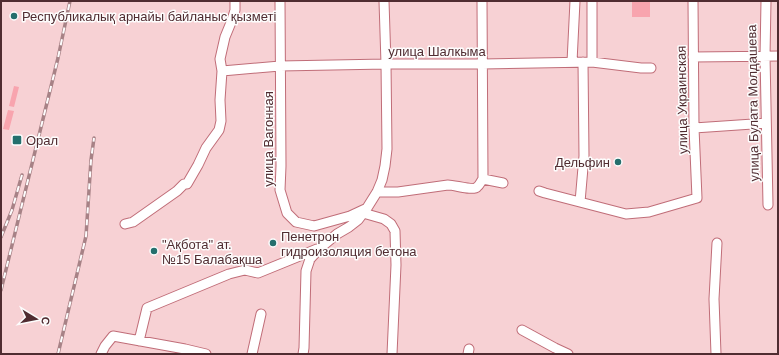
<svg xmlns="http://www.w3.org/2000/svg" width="779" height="355" viewBox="0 0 779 355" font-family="Arial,sans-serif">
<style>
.green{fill:#f8a4ae}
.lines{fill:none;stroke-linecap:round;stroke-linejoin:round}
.minor-casing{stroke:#c06d78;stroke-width:11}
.minor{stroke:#fff;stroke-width:9}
.rail-casing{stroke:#a78286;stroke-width:3.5}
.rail{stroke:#fdfdfd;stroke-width:2;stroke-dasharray:6;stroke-linecap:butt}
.poi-dot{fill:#256f6d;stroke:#fdfdfd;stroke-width:1.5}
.labels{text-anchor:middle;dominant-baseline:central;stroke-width:3;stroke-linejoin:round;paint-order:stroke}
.poi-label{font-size:13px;fill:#502c31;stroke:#fdfdfd;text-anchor:start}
.street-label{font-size:13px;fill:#502c31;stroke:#fdfdfd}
</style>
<rect width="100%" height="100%" fill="#f7d1d4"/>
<path class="green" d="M 632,1 L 650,1 L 650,17 L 632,17 Z
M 14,86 L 19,87 L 14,107 L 9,106 Z
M 8,110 L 14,111 L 9,130 L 3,129 Z"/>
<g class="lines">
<defs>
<path id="minor" d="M 280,1 L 281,166 L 280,190 L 287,213 L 296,222 L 314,226 L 350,216 L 365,209
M 482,1 L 483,179
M 766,1 L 765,56 L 768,205
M 693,57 L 778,56
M 572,62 L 575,1
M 592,62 L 592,1
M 222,71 L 280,66 L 386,64 L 482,64 L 592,62 L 641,68 L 651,68
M 694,128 L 766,123
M 539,191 L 545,193 L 626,214 L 649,212 L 697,198 L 694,128 L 693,1
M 377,192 L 398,192 L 448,185 C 455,185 473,191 477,187 C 480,185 481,181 483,179 L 503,183
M 580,202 L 584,156 L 583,62
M 363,213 L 384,219 L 391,224 L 395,231 L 396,265 L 392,354
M 125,224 L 133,222 L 177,191 L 184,184 L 187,184 L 198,165 L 206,148 L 219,130 L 221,121 L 220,100 L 222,71 L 220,59 L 225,37 L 232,20 L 235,10 L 235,1
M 522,330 L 555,348 L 568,354
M 139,341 L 147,308 L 229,274 L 245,270 L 258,273 L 317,249
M 101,354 L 105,346 L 113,336 L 185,349 L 206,354
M 252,354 L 261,314
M 303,354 L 304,348 L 306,271 L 310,259 L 320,248 L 337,234 L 349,227 L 358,220 L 367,208 L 377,192 L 382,180 L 385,166 L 387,149 L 386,64 L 384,1
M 468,354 L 469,349
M 716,354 L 714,299 L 717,243"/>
</defs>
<use href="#minor" class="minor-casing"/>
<use href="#minor" class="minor"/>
<defs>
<path id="rail" d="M 1,237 L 12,210 L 22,175
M 1,290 L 58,58 L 70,1
M 58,354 L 86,236 L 91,160 L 94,138"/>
</defs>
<use href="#rail" class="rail-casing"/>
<use href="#rail" class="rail"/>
</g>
<g class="poi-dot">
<circle cx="14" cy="16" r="4"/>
<rect x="12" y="135" width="10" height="10" rx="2"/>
<circle cx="618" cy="162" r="4"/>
<circle cx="273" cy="243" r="4"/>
<circle cx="154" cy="251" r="4"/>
</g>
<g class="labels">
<g class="poi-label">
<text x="22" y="16">Республикалық арнайы байланыс қызметі</text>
<text x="26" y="140">Орал</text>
<text x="610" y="162" text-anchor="end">Дельфин</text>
<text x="281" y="236">Пенетрон<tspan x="281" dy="15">гидроизоляция бетона</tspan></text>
<text x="162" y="244">"Ақбота" ат.<tspan x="162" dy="15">№15 Балабақша</tspan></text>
</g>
<g class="street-label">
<text x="437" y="51">улица Шалкыма</text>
<text transform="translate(682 100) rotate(-91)">улица Украинская</text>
<text transform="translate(753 103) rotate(-91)">улица Булата Молдашева</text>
<text transform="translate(268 139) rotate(-90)">улица Вагонная</text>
</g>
</g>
<rect width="779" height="355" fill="none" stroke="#502c31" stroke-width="4"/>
<g transform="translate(36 319) rotate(100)" stroke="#fdfdfd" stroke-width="3" paint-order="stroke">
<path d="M0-3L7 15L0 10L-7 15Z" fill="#502c31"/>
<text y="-6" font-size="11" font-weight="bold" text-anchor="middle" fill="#502c31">С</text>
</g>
</svg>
